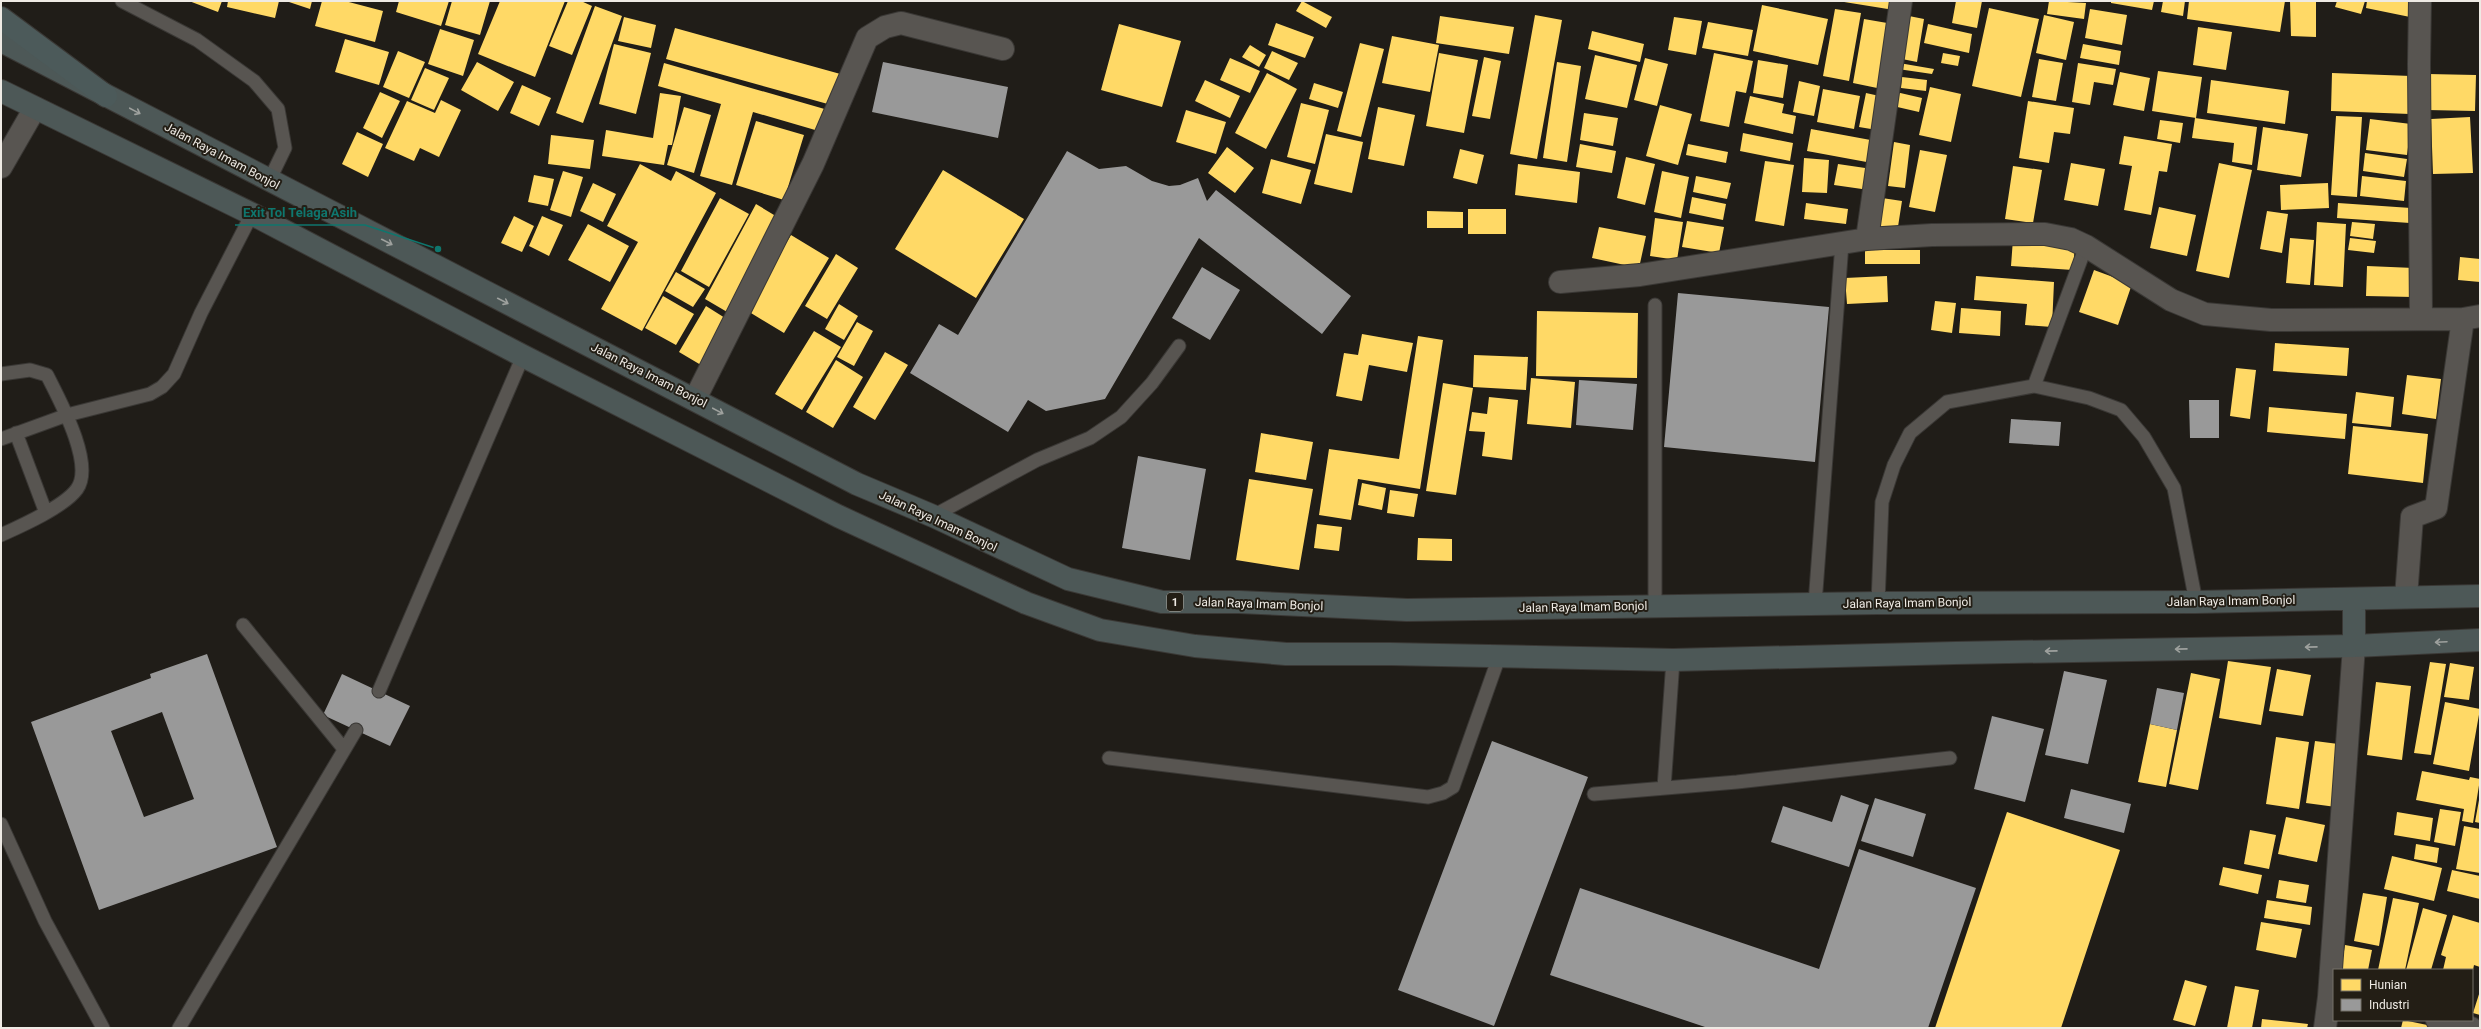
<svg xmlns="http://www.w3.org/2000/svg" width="2481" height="1029" viewBox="0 0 2481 1029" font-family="Roboto,sans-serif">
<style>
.homes{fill:#ffd966}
.industry{fill:#999;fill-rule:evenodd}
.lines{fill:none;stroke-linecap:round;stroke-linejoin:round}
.service-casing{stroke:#3a3835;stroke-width:15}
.minor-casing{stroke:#3a3835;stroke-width:24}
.trunk-casing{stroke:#3a3835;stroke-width:24}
.motorway-casing{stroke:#3a3835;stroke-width:24}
.service{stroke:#585551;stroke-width:13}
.minor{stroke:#585551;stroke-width:22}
.trunk{stroke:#4d5857;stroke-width:22}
.motorway{stroke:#4c5a5a;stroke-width:22}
.oneway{stroke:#9ea19e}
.labels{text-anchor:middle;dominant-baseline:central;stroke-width:4;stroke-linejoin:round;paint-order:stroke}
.shield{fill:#231e15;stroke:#b1ada6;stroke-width:1}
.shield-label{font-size:11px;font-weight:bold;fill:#eeeae4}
.street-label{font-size:12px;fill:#eeeae4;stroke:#231e15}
.leader{fill:none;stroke:#0f766e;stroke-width:1.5}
.callout-dot{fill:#0f766e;stroke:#231e15;stroke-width:1.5}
.callout-label{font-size:13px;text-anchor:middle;font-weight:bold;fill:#0f766e;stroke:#231e15;stroke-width:4;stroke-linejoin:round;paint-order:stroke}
</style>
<rect width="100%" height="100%" fill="#201d18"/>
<path class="homes" d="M 189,1 L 222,1 L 218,12 Z
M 228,1 L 279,1 L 275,18 L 227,7 Z
M 286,1 L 312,1 L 310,9 Z
M 322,1 L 345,1 L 383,11 L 375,42 L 315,26 Z
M 399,1 L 449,1 L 441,26 L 396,12 Z
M 452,1 L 490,1 L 480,35 L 445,25 Z
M 500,1 L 565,1 L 535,77 L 478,54 Z
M 568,1 L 581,1 L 592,6 L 572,55 L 549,46 Z
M 1302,1 L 1332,17 L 1326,28 L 1296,11 Z
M 1838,1 L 1895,1 L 1894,10 Z
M 1956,1 L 1982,1 L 1977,28 L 1952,23 Z
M 2049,1 L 2086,3 L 2084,19 L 2047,14 Z
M 2111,1 L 2154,1 L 2152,10 L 2111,3 Z
M 2163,1 L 2185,1 L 2183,16 L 2161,12 Z
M 2189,1 L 2285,1 L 2280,32 L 2187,19 Z
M 2290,1 L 2316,1 L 2316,37 L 2291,36 Z
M 2337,1 L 2365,1 L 2361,14 L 2335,7 Z
M 2367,1 L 2414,1 L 2410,17 L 2366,8 Z
M 1762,5 L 1828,19 L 1818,65 L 1753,51 Z
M 595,6 L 622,16 L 583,123 L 556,113 Z
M 1989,8 L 2039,19 L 2021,97 L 1972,86 Z
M 1835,9 L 1861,13 L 1849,81 L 1823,76 Z
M 2090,9 L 2127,15 L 2122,45 L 2085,38 Z
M 1535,15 L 1562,20 L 1537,159 L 1510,154 Z
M 2044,15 L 2074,22 L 2066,60 L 2036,53 Z
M 1440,16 L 1514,27 L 1509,54 L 1436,43 Z
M 1909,16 L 1924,19 L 1917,62 L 1902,59 Z
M 624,17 L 656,25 L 651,48 L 618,41 Z
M 1674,17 L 1702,21 L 1696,55 L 1668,50 Z
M 1864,19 L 1893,24 L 1882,89 L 1853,83 Z
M 1708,22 L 1753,30 L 1748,56 L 1702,48 Z
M 1276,23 L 1314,37 L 1305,58 L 1268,45 Z
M 1119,24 L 1181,41 L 1162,107 L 1101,90 Z
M 1928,24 L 1972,34 L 1969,53 L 1924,43 Z
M 2198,27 L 2232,32 L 2226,70 L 2193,65 Z
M 675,28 L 844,75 L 835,106 L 666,59 Z
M 440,29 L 474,40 L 463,76 L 428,64 Z
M 1592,31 L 1644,44 L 1640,62 L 1588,49 Z
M 1392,36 L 1439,45 L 1430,92 L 1382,83 Z
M 345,39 L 389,52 L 379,85 L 335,72 Z
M 1360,43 L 1384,49 L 1361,137 L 1337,131 Z
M 614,44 L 651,53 L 636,114 L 599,104 Z
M 2083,44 L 2121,51 L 2119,65 L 2080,58 Z
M 1250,45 L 1266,55 L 1259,67 L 1242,57 Z
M 398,51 L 425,62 L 409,98 L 383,87 Z
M 1272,51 L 1298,63 L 1289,80 L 1264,68 Z
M 1439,53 L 1478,60 L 1464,133 L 1426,126 Z
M 1714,53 L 1753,61 L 1746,93 L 1736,91 L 1729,127 L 1700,121 Z
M 1943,53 L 1960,56 L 1958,66 L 1941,63 Z
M 1595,55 L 1637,65 L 1627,108 L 1585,99 Z
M 1484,57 L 1501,61 L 1490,119 L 1472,116 Z
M 1230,58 L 1260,71 L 1250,93 L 1220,80 Z
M 1645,58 L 1668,64 L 1657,106 L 1634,100 Z
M 2039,59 L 2063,63 L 2056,101 L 2032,97 Z
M 1758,60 L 1788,65 L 1783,98 L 1753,93 Z
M 477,62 L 514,82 L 498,111 L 461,90 Z
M 1557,62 L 1581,66 L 1567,162 L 1543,158 Z
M 664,63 L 828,110 L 822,132 L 753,112 L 732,185 L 700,176 L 721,104 L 658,86 Z
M 1899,63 L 1934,69 L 1932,74 L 1898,69 Z
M 2078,63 L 2116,69 L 2113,85 L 2094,82 L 2090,105 L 2072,102 Z
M 425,68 L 449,78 L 434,110 L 411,100 Z
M 2158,71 L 2202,77 L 2196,118 L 2152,111 Z
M 2120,72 L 2150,78 L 2144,111 L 2113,105 Z
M 1267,73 L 1297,89 L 1266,149 L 1235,133 Z
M 2332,73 L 2411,76 L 2410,114 L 2331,111 Z
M 2428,74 L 2476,75 L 2475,111 L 2427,110 Z
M 1902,77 L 1927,80 L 1926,91 L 1901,88 Z
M 1205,80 L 1240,96 L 1230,118 L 1195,101 Z
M 2211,80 L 2289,91 L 2285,124 L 2207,113 Z
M 1799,81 L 1820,86 L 1814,116 L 1793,112 Z
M 1314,83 L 1343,92 L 1338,108 L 1309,99 Z
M 522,85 L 551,98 L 539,126 L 510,113 Z
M 1930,87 L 1961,94 L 1951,142 L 1919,135 Z
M 1823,89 L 1860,96 L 1854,129 L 1817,122 Z
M 380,92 L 400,101 L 382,138 L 363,128 Z
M 1896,92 L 1922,98 L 1919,112 L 1893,106 Z
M 660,93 L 681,96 L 672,145 L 668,145 L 664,165 L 602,156 L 606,130 L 653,138 Z
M 1866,93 L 1884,97 L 1877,130 L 1859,127 Z
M 1750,96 L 1784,104 L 1782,113 L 1796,116 L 1793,134 L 1744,123 Z
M 441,100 L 461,110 L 439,157 L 420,148 L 414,161 L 385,148 L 407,101 L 435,113 Z
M 2028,101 L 2074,108 L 2070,134 L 2054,132 L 2049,163 L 2019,158 Z
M 1301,103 L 1329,110 L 1315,164 L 1287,157 Z
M 1660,105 L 1692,114 L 1678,165 L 1646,156 Z
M 684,107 L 711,115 L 694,173 L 667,165 Z
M 1378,107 L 1415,115 L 1404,166 L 1368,159 Z
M 1186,110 L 1226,122 L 1216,154 L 1176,142 Z
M 1584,113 L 1618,118 L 1613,146 L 1580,140 Z
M 2336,116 L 2362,117 L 2357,197 L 2331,195 Z
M 2470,117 L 2473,173 L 2433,174 L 2431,119 Z
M 2195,118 L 2257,127 L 2252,165 L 2232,162 L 2234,143 L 2192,138 Z
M 2370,119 L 2411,124 L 2407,155 L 2366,150 Z
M 2160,120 L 2183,123 L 2180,143 L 2157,139 Z
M 756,121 L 804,135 L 784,200 L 736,185 Z
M 2263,127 L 2308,134 L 2301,177 L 2257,170 Z
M 1811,129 L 1876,141 L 1872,163 L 1807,151 Z
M 357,132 L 383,144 L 368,177 L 342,164 Z
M 1743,133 L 1793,143 L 1790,161 L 1740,151 Z
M 1326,134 L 1363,142 L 1352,193 L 1314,184 Z
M 551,135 L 594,140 L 590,169 L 548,164 Z
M 2124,136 L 2172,144 L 2167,172 L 2159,171 L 2151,215 L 2124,210 L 2132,166 L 2119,164 Z
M 1894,142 L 1910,145 L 1905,188 L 1888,186 Z
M 1580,144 L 1616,151 L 1612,173 L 1576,167 Z
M 1688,144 L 1728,152 L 1726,163 L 1686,155 Z
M 1227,147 L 1254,168 L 1235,193 L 1208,173 Z
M 1460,149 L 1484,155 L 1477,184 L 1453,178 Z
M 1920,150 L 1947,155 L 1935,212 L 1909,207 Z
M 2365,153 L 2407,159 L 2404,177 L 2363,171 Z
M 1626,157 L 1655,164 L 1645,205 L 1617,198 Z
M 1804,158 L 1829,160 L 1827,193 L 1802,192 Z
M 1271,159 L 1311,170 L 1301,204 L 1262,193 Z
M 1765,161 L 1794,165 L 1784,226 L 1755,221 Z
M 2071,163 L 2105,169 L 2098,206 L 2064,200 Z
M 2219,163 L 2252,170 L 2229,278 L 2196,271 Z
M 640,164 L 671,181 L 676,171 L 716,193 L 642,331 L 601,309 L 638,242 L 607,226 Z
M 1518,164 L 1580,172 L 1577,203 L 1515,195 Z
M 1838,164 L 1872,169 L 1869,190 L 1834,185 Z
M 2013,166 L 2042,170 L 2033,223 L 2005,219 Z
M 943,170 L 1024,219 L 976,298 L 895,249 Z
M 563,171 L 583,177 L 571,217 L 550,210 Z
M 1662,171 L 1689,177 L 1681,218 L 1654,212 Z
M 534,175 L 554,179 L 548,206 L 528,202 Z
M 1696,176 L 1731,183 L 1727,199 L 1693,192 Z
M 2362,176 L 2406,181 L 2404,201 L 2360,196 Z
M 593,183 L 616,194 L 603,222 L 580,211 Z
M 2328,183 L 2329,208 L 2281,210 L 2280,185 Z
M 1692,197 L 1726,204 L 1723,220 L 1689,213 Z
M 720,198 L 749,214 L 709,287 L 681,271 Z
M 1882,198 L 1902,201 L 1897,233 L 1877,230 Z
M 1806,203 L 1848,209 L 1846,224 L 1804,219 Z
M 2338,203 L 2411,208 L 2410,223 L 2337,218 Z
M 756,204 L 779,218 L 734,316 L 705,299 Z
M 2159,207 L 2196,215 L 2187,256 L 2150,248 Z
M 1468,209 L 1506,209 L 1506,234 L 1468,234 Z
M 1427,211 L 1463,212 L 1463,228 L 1427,228 Z
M 2267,211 L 2288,214 L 2282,253 L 2260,249 Z
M 514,216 L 534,226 L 522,252 L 501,243 Z
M 542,216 L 563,225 L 549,256 L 529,246 Z
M 1655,218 L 1683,222 L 1677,260 L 1650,256 Z
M 1687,221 L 1724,227 L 1719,253 L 1682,247 Z
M 2317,222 L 2346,224 L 2343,287 L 2314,285 Z
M 2352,222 L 2375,224 L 2373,239 L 2350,236 Z
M 588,224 L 629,246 L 610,282 L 568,260 Z
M 1599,227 L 1646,236 L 1639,268 L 1592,258 Z
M 791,235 L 829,258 L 784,333 L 746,310 Z
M 2290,238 L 2314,240 L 2310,285 L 2286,283 Z
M 2350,238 L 2376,241 L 2374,253 L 2348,250 Z
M 2013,239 L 2075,244 L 2073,270 L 2011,266 Z
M 1865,250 L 1920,250 L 1920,264 L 1865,264 Z
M 836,254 L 858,268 L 827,319 L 805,306 Z
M 2460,257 L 2480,259 L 2480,282 L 2458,280 Z
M 2367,266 L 2414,268 L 2413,297 L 2366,296 Z
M 2094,270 L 2132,284 L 2118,325 L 2079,312 Z
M 676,272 L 705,289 L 693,307 L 665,291 Z
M 1887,276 L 1888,302 L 1847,304 L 1845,278 Z
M 1976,276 L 2054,282 L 2052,327 L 2025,325 L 2027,304 L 1974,300 Z
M 663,296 L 694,314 L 676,345 L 645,328 Z
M 1935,301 L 1956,303 L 1952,333 L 1931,330 Z
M 839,304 L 858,316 L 844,340 L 825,329 Z
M 706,306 L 733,323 L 706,368 L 679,352 Z
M 1961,308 L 2001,311 L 2000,336 L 1959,333 Z
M 1537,311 L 1638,313 L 1637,378 L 1536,376 Z
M 857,322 L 873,331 L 854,366 L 837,357 Z
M 814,331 L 841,347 L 802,410 L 775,394 Z
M 1362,334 L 1413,343 L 1407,372 L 1369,365 L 1362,401 L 1336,396 L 1344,353 L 1358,355 Z
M 1418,336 L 1443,340 L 1420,489 L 1358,479 L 1351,520 L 1319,515 L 1329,449 L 1399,459 Z
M 2275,343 L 2349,348 L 2347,376 L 2273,371 Z
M 885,352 L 908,365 L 875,420 L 853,407 Z
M 1474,355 L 1528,357 L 1526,390 L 1473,387 Z
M 836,360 L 863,377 L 833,428 L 806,412 Z
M 2236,368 L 2256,370 L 2250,419 L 2230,416 Z
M 2407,375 L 2441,379 L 2436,419 L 2402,414 Z
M 1531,378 L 1575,382 L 1571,428 L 1527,424 Z
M 1443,383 L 1473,388 L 1456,495 L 1426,491 Z
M 2356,392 L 2394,397 L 2391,427 L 2352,423 Z
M 1489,397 L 1518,400 L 1512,460 L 1482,456 L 1485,432 L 1469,431 L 1472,412 L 1487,414 Z
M 2269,407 L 2347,414 L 2345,439 L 2267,432 Z
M 2353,426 L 2428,434 L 2423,483 L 2348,474 Z
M 1261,433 L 1313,442 L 1306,480 L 1255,472 Z
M 1249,479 L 1313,489 L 1299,570 L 1236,560 Z
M 1362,483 L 1386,488 L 1382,510 L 1358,505 Z
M 1390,490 L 1418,494 L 1414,517 L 1387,513 Z
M 1317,524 L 1342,527 L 1339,551 L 1314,548 Z
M 1418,538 L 1452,539 L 1452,561 L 1417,560 Z
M 2228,661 L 2271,667 L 2261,725 L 2219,718 Z
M 2430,662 L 2446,664 L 2431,755 L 2414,753 Z
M 2450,663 L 2474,667 L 2469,700 L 2444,697 Z
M 2277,669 L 2311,675 L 2303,716 L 2269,711 Z
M 2191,673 L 2220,679 L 2198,790 L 2169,784 Z
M 2376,682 L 2411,686 L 2402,760 L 2367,755 Z
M 2445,702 L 2480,709 L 2469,771 L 2433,764 Z
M 2150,724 L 2177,730 L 2166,787 L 2138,782 Z
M 2276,737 L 2309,742 L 2299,809 L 2266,804 Z
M 2315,741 L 2346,745 L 2336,807 L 2306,803 Z
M 2422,771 L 2469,780 L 2470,777 L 2480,779 L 2473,823 L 2462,821 L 2464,809 L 2416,800 Z
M 2479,800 L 2480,800 L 2480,823 L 2475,822 Z
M 2440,809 L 2461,812 L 2455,846 L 2434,842 Z
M 2007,812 L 2120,850 L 2061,1028 L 1935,1028 Z
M 2397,812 L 2433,818 L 2430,841 L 2394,835 Z
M 2286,817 L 2325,825 L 2317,862 L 2278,854 Z
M 2464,826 L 2480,829 L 2480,873 L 2456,869 Z
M 2250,830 L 2276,835 L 2269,869 L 2244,864 Z
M 2416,844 L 2439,848 L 2437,863 L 2414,859 Z
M 2392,856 L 2442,868 L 2434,901 L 2384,889 Z
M 2223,867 L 2262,875 L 2258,894 L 2219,885 Z
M 2452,870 L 2480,876 L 2480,899 L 2447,891 Z
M 2279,880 L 2309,885 L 2306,903 L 2276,898 Z
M 2363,893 L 2387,897 L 2379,946 L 2354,941 Z
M 2393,898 L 2419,903 L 2405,970 L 2378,970 Z
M 2267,900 L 2312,907 L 2310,925 L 2264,918 Z
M 2423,908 L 2447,915 L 2431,970 L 2406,970 Z
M 2453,915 L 2480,923 L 2480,967 L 2474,965 L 2473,970 L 2443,970 L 2446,957 L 2441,955 Z
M 2261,922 L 2302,929 L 2296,958 L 2256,950 Z
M 2345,945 L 2372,950 L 2368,970 L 2341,970 Z
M 2185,980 L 2207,986 L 2195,1026 L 2173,1020 Z
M 2235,986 L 2259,990 L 2252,1028 L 2227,1028 Z
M 2480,991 L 2480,1015 L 2473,1013 Z
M 2262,1019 L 2308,1024 L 2307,1028 L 2261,1028 Z
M 2403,1020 L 2432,1026 L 2431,1028 L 2401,1028 Z"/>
<path class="industry" d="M 883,62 L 1008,87 L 998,138 L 872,112 Z
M 1067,151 L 1099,169 L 1126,166 L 1152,181 L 1169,186 L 1180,185 L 1198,178 L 1207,201 L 1216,190 L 1351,296 L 1322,334 L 1199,238 L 1105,399 L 1046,411 L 1028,400 L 1008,432 L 910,373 L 939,324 L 958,335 Z
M 1202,267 L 1240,290 L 1210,340 L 1172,318 Z
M 1678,293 L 1829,307 L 1815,462 L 1664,447 Z
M 1579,380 L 1637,384 L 1633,430 L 1576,425 Z
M 2189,400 L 2219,400 L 2219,438 L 2190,438 Z
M 2011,419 L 2061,422 L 2059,446 L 2009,443 Z
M 1138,456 L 1206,469 L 1190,560 L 1122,548 Z
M 207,654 L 277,847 L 99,910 L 31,722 L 151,678 L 150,674 ZM 162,712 L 194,799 L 144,817 L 111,731 Z
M 2064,671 L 2107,680 L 2088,764 L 2045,755 Z
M 342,674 L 410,706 L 390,746 L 323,715 Z
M 2157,688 L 2184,693 L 2177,730 L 2150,724 Z
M 1992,716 L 2044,729 L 2025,802 L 1974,789 Z
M 1492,741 L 1588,777 L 1494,1026 L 1398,990 Z
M 2071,789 L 2131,804 L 2124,833 L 2064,818 Z
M 1841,795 L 1869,805 L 1849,867 L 1771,842 L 1783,806 L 1832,822 Z
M 1875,798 L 1926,814 L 1913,857 L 1861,841 Z
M 1859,849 L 1976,888 L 1928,1028 L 1708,1028 L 1550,975 L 1580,888 L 1819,969 Z"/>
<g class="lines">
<defs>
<path id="service" d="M 122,1 L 197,40 L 254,81 L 278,109 L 285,148 L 269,181
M 1,374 L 30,370 L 47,375 C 59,399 95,464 77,489 C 64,507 21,526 1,535
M 2034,386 L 2086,246
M 16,433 L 46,513
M 1,439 L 67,415 L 150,394 L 162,387 L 174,374 L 201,313 L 252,214
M 933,516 L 1037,460 L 1090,438 L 1121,417 L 1152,383 L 1179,346
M 1878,603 L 1882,502 L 1894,465 L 1910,433 L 1947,402 L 2034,386 L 2089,398 L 2121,410 L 2144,437 L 2174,488 L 2196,602
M 1815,604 L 1842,243
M 1655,606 L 1655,305
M 243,625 L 344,749
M 379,691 L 523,356
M 1109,758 L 1428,797 L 1443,793 L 1453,787 L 1499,657
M 1664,788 L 1673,660
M 1594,794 L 1737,782 L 1950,758
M 1,824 L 45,921 L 103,1028
M 179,1028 L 356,730"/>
<path id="minor" d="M 2420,1 L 2419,64 L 2421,318
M 1,167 L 35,108
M 1867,239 L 1901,1
M 1560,282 L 1640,275 L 1867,239 L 1932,235 L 2045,234 L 2071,239 L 2086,246 L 2171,300 L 2205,314 L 2271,320 L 2463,319 L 2480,316
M 695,399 L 813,164 L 867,38 L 885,27 L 901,23 L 1003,49
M 2406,597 L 2412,517 L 2436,508 L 2463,319
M 2437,1020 L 2471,1028
M 2325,1028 L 2329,997 L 2354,646"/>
<path id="trunk" d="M 1,41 L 857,484 L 933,516 L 1068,579 L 1162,602 L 1239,602 L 1407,610 L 1878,603 L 2196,602 L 2480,596
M 1,91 L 252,214 L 523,356 L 838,516 L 1026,603 L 1100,630 L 1195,646 L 1286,654 L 1391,654 L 1673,660 L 1955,653 L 2354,646 L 2480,640
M 2354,599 L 2354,646"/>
<path id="motorway" d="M 1,18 L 106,96"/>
</defs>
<use href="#service" class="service-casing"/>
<use href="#minor" class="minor-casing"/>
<use href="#trunk" class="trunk-casing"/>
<use href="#motorway" class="motorway-casing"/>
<use href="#service" class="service"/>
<use href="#minor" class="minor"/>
<use href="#trunk" class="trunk"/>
<use href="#motorway" class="motorway"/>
</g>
<defs><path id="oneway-shaft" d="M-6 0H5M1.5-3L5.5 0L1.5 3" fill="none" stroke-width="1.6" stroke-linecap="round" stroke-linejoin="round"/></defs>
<g class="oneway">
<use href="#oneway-shaft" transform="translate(135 111) rotate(28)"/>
<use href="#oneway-shaft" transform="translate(387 242) rotate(27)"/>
<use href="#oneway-shaft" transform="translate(503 301) rotate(27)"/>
<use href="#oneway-shaft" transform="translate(718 411) rotate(28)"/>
<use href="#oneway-shaft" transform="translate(2441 642) rotate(177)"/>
<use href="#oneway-shaft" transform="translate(2311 647) rotate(179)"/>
<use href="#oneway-shaft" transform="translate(2181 649) rotate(179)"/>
<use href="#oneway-shaft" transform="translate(2051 651) rotate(179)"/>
</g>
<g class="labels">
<rect class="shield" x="1167" y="593" width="16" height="18" rx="3"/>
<g class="shield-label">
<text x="1175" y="602">1</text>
</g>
<g class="street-label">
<text transform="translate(222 156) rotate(28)">Jalan Raya Imam Bonjol</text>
<text transform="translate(649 375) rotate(27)">Jalan Raya Imam Bonjol</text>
<text transform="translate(938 521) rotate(25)">Jalan Raya Imam Bonjol</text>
<text transform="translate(2231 601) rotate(-1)">Jalan Raya Imam Bonjol</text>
<text transform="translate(1907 603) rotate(-1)">Jalan Raya Imam Bonjol</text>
<text transform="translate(1259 604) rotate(2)">Jalan Raya Imam Bonjol</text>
<text transform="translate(1583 607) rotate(-1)">Jalan Raya Imam Bonjol</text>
</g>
</g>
<path class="leader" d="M438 249L365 225H235"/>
<circle class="callout-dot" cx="438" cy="249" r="4"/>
<g class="callout-label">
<text x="300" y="217">Exit Tol Telaga Asih</text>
</g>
<rect width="2481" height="1029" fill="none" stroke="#eeeae4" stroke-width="4"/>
<rect x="2333" y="969" width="140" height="52" fill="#231e15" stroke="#747068"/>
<rect x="2341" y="979" width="20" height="12" fill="#ffd966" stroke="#747068"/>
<text x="2369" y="989" font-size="12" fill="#eeeae4">Hunian</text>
<rect x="2341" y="999" width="20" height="12" fill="#999999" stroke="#747068"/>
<text x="2369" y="1009" font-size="12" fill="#eeeae4">Industri</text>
</svg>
